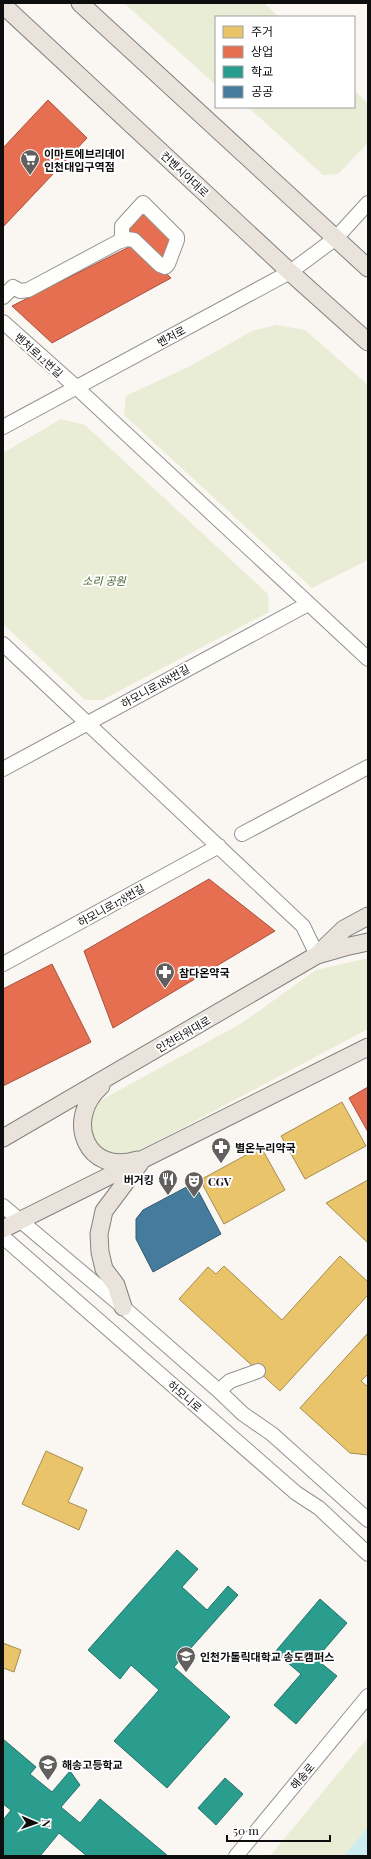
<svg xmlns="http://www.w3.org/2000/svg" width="371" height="1859" viewBox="0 0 371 1859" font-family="'Playfair Display','Noto Sans KR',serif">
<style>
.green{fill:#e9edd5}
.water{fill:#ccecf1}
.homes{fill:#e9c46a;stroke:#a78d4e}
.shops{fill:#e76f51;stroke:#a6523d}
.schools{fill:#2a9d8f;stroke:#227268}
.public{fill:#457b9d;stroke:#345a72}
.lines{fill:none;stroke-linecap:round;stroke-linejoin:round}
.minor-casing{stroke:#949391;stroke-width:16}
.major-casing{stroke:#82807e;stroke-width:19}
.minor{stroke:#fefefd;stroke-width:14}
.major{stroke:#eae3db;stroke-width:17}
.labels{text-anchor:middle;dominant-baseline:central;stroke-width:4;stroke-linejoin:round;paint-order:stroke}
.poi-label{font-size:11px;font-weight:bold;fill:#0e0e0e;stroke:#fff;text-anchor:start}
.street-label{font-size:11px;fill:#0e0e0e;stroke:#fff}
.park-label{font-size:11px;font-style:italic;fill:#3e5f24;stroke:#fff}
</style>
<rect width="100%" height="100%" fill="#faf7f3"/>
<path class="green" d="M 124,3 L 264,3 L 279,17 L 216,17 L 216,85 Z
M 354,90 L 368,103 L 368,143 L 338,174 L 323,175 L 248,107 L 354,107 Z
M 276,325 L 305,330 L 368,385 L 368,560 L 312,588 L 124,415 L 126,396 L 192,365 L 252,331 Z
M 61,419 L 85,425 L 268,594 L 269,612 L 102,700 L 85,700 L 3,624 L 3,453 Z
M 368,958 L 368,1029 L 135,1153 C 111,1157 109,1154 91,1140 C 89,1121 85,1112 101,1100 L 242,1023 L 316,970 Z
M 368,1737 L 368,1856 L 270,1856 Z"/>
<path class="water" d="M 368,1827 L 368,1856 L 344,1856 Z"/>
<path class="homes" d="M 342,1102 L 366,1146 L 305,1179 L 281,1136 Z
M 261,1147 L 285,1190 L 224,1224 L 200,1180 Z
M 368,1180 L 368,1243 L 326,1203 Z
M 340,1256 L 368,1282 L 368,1295 L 280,1391 L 179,1299 L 208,1267 L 216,1274 L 224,1266 L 282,1320 Z
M 368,1333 L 368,1374 L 361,1381 L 368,1387 L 368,1455 L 350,1453 L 300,1408 Z
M 46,1451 L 83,1468 L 68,1502 L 87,1510 L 79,1530 L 22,1504 Z
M 3,1643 L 21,1650 L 14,1672 L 3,1668 Z"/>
<path class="shops" d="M 48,100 L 87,138 L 3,227 L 3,148 Z
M 143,205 L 180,241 L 167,269 L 124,226 Z
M 135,244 L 171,278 L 52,343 L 12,306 Z
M 209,879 L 275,931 L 113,1028 L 84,951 Z
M 52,964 L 91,1042 L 3,1086 L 3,989 Z
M 368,1087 L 368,1132 L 349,1098 Z"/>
<path class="schools" d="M 177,1550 L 198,1569 L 182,1587 L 207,1610 L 228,1586 L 238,1595 L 174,1667 L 230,1717 L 167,1788 L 114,1741 L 159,1690 L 131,1665 L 120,1679 L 88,1650 Z
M 320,1599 L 347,1623 L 316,1659 L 337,1676 L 296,1724 L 274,1705 L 301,1674 L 275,1652 Z
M 3,1739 L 36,1767 L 30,1774 L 52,1792 L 70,1771 L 80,1785 L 61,1807 L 80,1823 L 100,1799 L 168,1856 L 87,1856 L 59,1833 L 40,1856 L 3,1856 L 3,1820 L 11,1810 L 3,1804 Z
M 225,1778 L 243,1794 L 216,1825 L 198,1808 Z"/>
<path class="public" d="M 194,1183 L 221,1234 L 153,1272 L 136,1239 L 136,1219 L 143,1210 Z"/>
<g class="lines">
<defs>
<path id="minor" d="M 143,203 L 177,237 L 177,240 L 168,264 L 165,267 L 160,265 L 134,240 L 127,239 L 118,242 L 122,238 L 122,226 Z
M 3,297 L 13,287 L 20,291 L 28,290 L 118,242
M 3,322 L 76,387 L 368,659
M 3,427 L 290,272 L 336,238 L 368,203
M 3,644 L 303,926 L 317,955
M 3,769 L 308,604
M 242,834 L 368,767
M 3,964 L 219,846
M 3,1206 L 123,1307 L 219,1391 L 243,1414 L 272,1434 L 368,1520
M 3,1237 L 296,1493 L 319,1508 L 368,1554
M 219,1391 L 230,1381 L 258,1371
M 236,1856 L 368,1696"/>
<path id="major" d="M 80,3 L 368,268
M 3,5 L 290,272 L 368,342
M 319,953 L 344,929 L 368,916
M 101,1086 C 64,1119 86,1176 137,1160
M 3,1138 L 317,955 L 345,947 L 368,942
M 3,1229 L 368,1047
M 123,1307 L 116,1285 L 104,1269 L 100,1252 L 99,1234 L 104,1211 L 140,1163"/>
</defs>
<use href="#minor" class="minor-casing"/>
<use href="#major" class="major-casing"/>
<use href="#minor" class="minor"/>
<use href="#major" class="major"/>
</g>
<defs>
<symbol id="supermarket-pin" viewBox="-11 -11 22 30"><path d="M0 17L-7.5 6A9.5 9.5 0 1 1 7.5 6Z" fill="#61605e" stroke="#fff"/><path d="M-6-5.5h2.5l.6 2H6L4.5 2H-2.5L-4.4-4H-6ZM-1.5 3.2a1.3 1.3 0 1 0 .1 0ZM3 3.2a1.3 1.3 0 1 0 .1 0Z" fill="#fff"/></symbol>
<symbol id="pharmacy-pin" viewBox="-11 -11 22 30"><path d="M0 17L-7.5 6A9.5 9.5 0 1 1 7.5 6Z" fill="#61605e" stroke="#fff"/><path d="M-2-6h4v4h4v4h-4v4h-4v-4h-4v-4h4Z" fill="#fff"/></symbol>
<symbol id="restaurant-pin" viewBox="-11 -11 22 30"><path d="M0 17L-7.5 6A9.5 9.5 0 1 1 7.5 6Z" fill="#61605e" stroke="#fff"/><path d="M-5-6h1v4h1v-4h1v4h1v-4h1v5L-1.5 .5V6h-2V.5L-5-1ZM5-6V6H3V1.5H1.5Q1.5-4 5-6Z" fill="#fff"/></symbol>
<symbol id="theatre-pin" viewBox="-11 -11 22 30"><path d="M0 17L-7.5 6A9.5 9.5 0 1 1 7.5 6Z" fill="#61605e" stroke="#fff"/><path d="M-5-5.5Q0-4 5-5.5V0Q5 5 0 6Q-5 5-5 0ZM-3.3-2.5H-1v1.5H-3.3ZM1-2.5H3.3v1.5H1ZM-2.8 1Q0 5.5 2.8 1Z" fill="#fff"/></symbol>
<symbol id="school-pin" viewBox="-11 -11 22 30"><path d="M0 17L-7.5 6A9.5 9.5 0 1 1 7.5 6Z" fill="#61605e" stroke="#fff"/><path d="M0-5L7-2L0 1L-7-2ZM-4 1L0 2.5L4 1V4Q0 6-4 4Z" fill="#fff"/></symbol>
</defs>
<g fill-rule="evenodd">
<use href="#supermarket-pin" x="19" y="148" width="22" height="30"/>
<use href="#pharmacy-pin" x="154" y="961" width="22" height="30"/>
<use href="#pharmacy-pin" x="210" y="1136" width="22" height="30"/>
<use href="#restaurant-pin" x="157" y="1168" width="22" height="30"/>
<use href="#theatre-pin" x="183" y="1170" width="22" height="30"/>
<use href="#school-pin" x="175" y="1645" width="22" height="30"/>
<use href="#school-pin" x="37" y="1753" width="22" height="30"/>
</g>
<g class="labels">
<g class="poi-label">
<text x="44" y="153">이마트에브리데이<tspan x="44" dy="13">인천대입구역점</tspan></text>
<text x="179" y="972">참다온약국</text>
<text x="235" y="1147">별온누리약국</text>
<text x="154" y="1179" text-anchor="end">버거킹</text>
<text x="208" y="1181">CGV</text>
<text x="200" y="1656">인천가톨릭대학교 송도캠퍼스</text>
<text x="62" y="1764">해송고등학교</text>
</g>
<g class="street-label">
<text transform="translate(185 174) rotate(43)">컨벤시아대로</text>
<text transform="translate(171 336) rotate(-28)">벤처로</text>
<text transform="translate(39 355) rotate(42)">벤처로12번길</text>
<text transform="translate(155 686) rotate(-29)">하모니로188번길</text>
<text transform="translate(111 905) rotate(-29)">하모니로178번길</text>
<text transform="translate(183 1034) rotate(-30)">인천타워대로</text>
<text transform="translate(185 1396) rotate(41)">하모니로</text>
<text transform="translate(302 1776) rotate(-50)">해송로</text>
</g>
<g class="park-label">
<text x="104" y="580">소리 공원</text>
</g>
</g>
<rect width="371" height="1859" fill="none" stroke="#0e0e0e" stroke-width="8"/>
<rect x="215" y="16" width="140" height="92" fill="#ffffff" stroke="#9f9f9f"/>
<rect x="223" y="26" width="20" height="12" fill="#e9c46a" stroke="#9f9f9f"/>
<text x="251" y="36" font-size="12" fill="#0e0e0e">주거</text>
<rect x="223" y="46" width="20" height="12" fill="#e76f51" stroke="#9f9f9f"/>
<text x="251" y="56" font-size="12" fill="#0e0e0e">상업</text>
<rect x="223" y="66" width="20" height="12" fill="#2a9d8f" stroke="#9f9f9f"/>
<text x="251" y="76" font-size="12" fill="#0e0e0e">학교</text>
<rect x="223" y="86" width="20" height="12" fill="#457b9d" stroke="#9f9f9f"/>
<text x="251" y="96" font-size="12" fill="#0e0e0e">공공</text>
<g transform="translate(36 1823) rotate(92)" stroke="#ffffff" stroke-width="3" paint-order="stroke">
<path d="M0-3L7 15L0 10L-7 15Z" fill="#0e0e0e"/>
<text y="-6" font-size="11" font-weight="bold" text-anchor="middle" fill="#0e0e0e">N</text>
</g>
<path d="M227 1835v6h103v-6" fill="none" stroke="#0e0e0e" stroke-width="2"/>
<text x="233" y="1835" font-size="12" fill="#0e0e0e" stroke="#ffffff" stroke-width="3" paint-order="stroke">50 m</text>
</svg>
